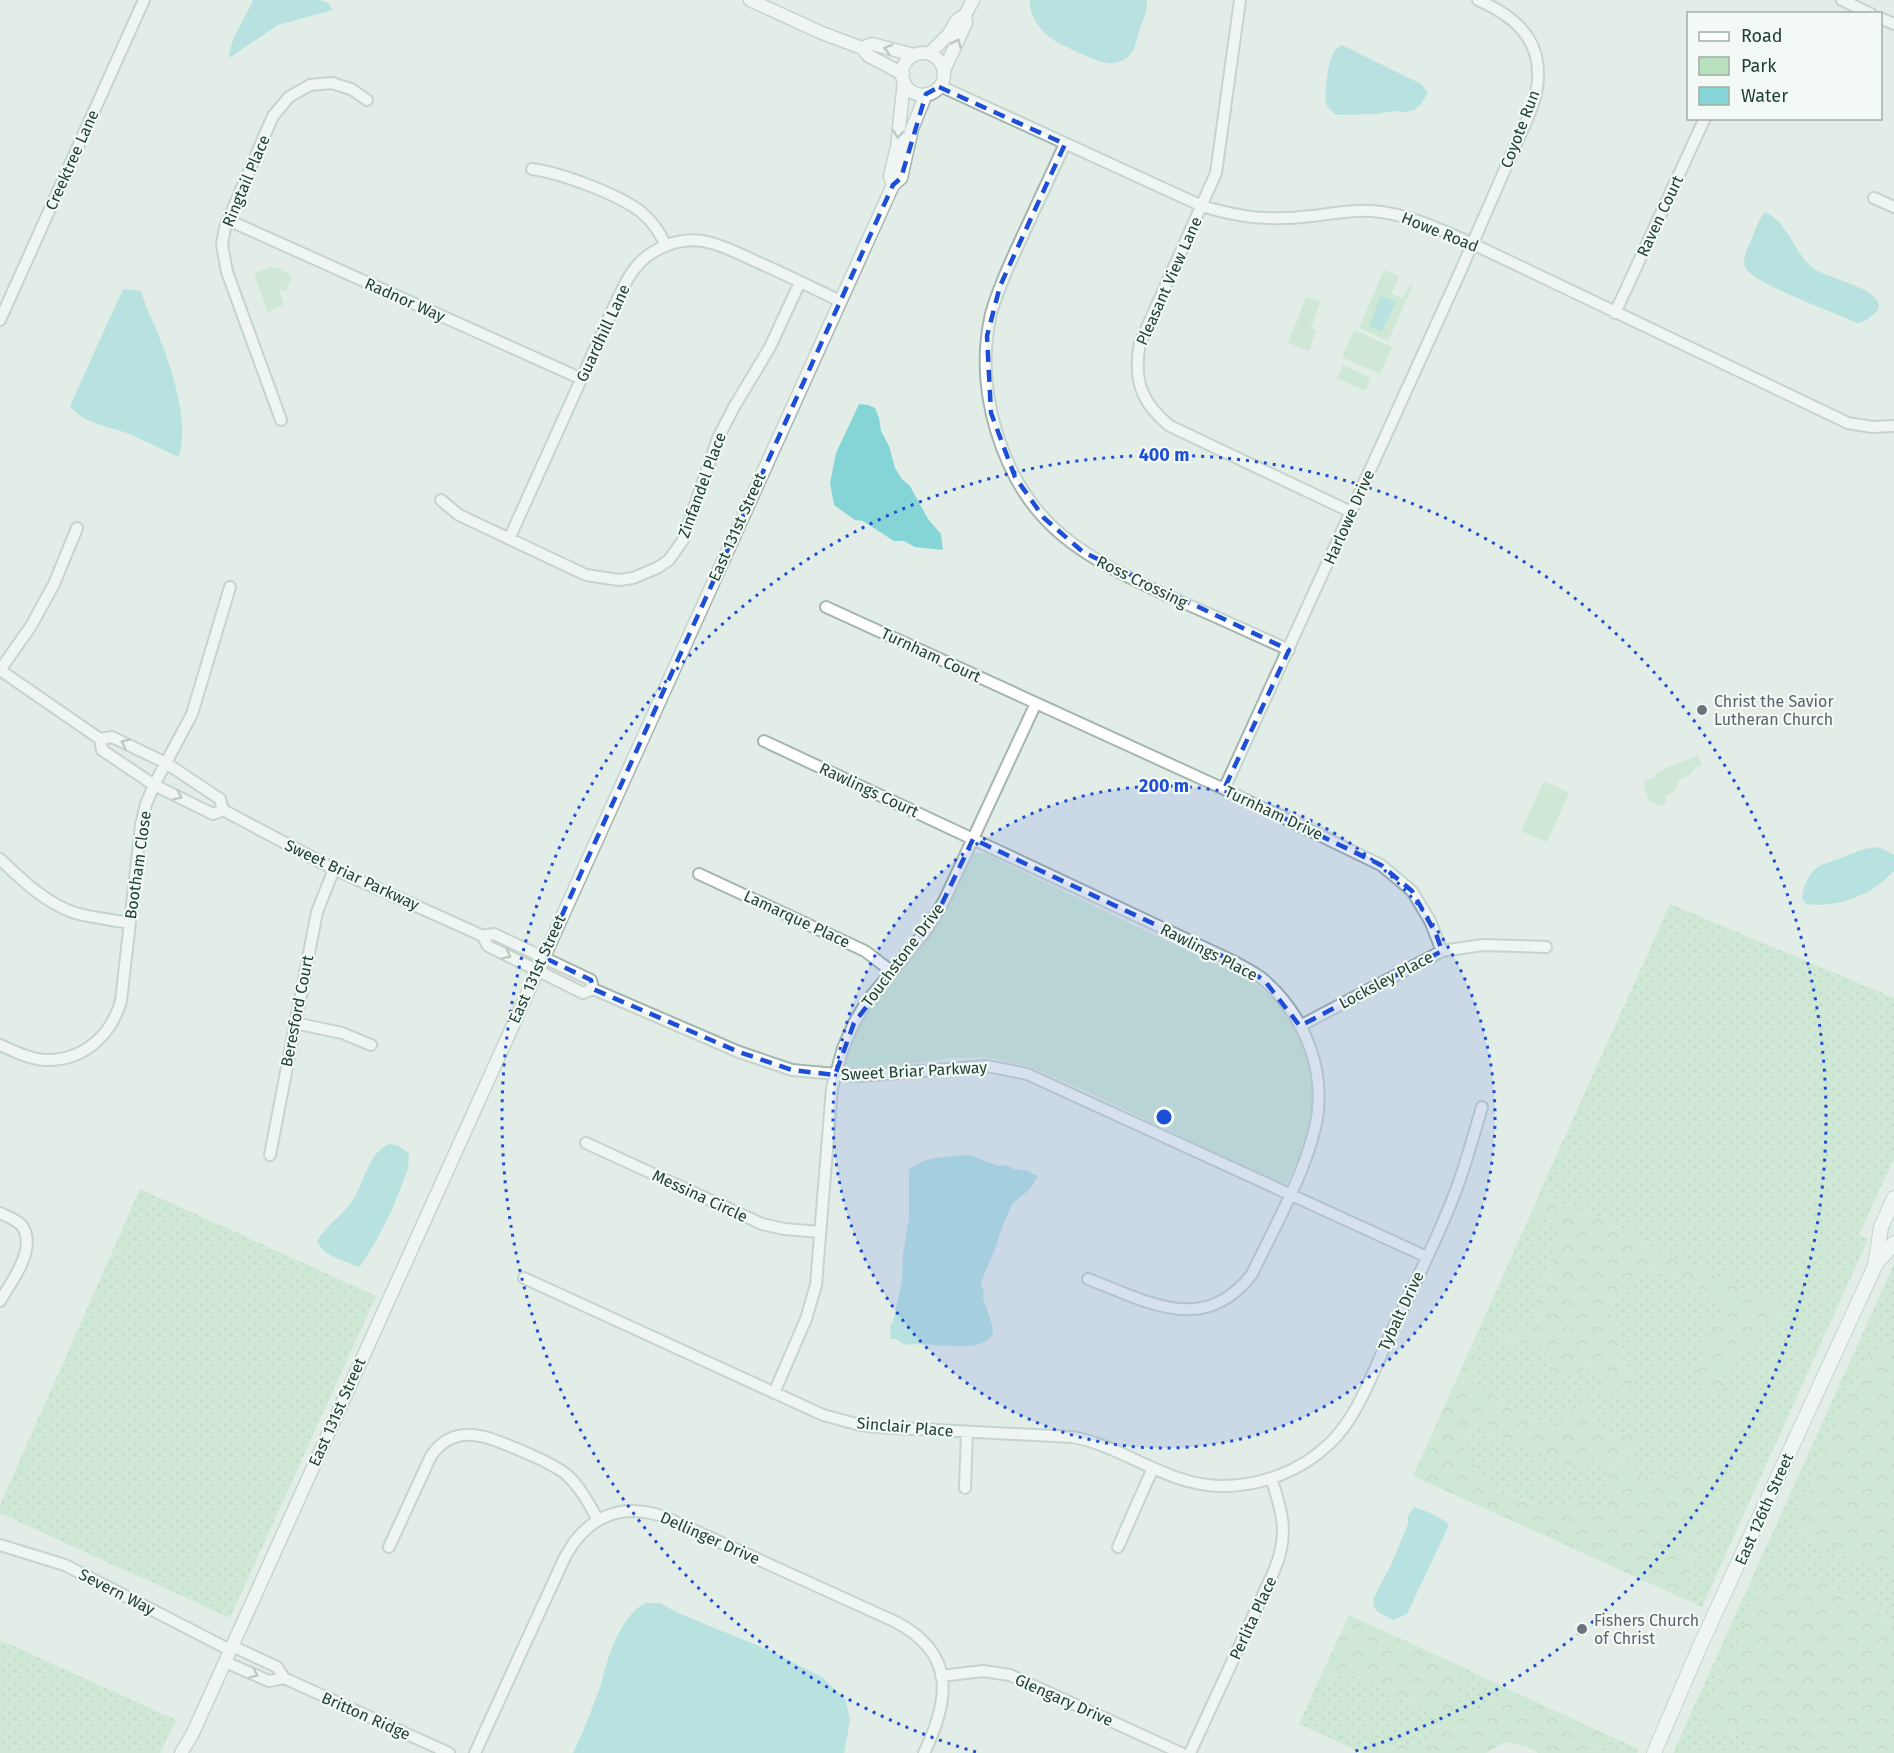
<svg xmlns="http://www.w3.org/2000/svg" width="1894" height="1753" viewBox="0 0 1894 1753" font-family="'Fira Sans',sans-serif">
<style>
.grass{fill:url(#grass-dots)}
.forest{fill:url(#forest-crowns);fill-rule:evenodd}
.park{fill:#b9e0be}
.water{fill:#85d5d7}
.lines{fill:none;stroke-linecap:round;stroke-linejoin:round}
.minor-casing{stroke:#a4b6ad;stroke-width:14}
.tertiary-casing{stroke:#a4b6ad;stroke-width:15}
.secondary-casing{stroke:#9fbaad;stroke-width:16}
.minor{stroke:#fff;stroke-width:10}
.tertiary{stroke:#fff;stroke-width:12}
.secondary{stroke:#fff;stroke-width:14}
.oneway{stroke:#90a099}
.marked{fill:none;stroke:#1d4ed8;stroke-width:4.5;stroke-dasharray:12 8;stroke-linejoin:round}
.ring{fill:none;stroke:#1d4ed8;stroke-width:3;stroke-dasharray:3 6}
.worship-dot{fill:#6b7280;stroke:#f3f9f5;stroke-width:2}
.labels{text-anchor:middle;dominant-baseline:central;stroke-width:4.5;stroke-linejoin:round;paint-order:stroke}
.street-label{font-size:16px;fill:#204033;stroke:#f3f9f5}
.worship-label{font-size:16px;fill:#5b616d;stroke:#f3f9f5;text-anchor:start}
.centre{fill:#1d4ed8;stroke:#f3f9f5;stroke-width:3}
.ring-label{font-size:18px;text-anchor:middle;font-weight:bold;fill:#1d4ed8;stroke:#f3f9f5;stroke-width:4.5;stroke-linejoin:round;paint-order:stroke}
</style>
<defs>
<pattern id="grass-dots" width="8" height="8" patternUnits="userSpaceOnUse" patternTransform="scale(1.5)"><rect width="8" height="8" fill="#b9e0be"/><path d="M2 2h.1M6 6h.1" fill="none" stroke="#9fc1a4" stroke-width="1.8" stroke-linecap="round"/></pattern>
<pattern id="forest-crowns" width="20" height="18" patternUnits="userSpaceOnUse" patternTransform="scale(1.5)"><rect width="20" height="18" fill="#b9e0be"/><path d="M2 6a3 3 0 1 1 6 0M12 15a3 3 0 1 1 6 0" fill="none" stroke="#9fc1a4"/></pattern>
</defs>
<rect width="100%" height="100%" fill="#e2ede7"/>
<path class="grass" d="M 1670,904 L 1894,998 L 1894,1158 L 1859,1235 L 1868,1239 L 1702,1607 L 1680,1597 L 1692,1567 L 1695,1549 L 1721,1497 L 1716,1472 L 1642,1477 L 1622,1466 L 1625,1455 L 1649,1438 L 1606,1432 L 1596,1421 L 1563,1429 L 1550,1428 L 1474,1385 L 1474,1357 L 1488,1309 L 1527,1222 L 1546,1217 L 1559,1227 C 1559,1251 1544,1274 1537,1296 C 1533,1310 1541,1314 1531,1329 L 1504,1330 L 1500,1345 L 1517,1341 L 1533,1345 L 1545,1345 L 1546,1355 L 1578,1376 L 1590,1364 L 1595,1368 L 1596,1378 L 1633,1383 L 1623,1364 L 1617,1321 L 1610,1312 L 1619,1287 L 1627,1285 L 1644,1267 L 1685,1281 L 1724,1303 L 1728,1309 L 1709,1334 L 1696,1375 L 1722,1368 L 1734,1360 L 1740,1358 L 1770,1317 L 1782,1315 L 1791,1318 L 1764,1297 L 1644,1245 L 1629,1233 L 1582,1209 L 1550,1201 L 1548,1189 L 1544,1183 Z
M 140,1189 L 376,1296 L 230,1618 L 0,1513 L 0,1505 Z
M 1894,1264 L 1894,1346 L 1892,1344 L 1872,1354 L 1830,1436 L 1809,1490 L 1792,1525 L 1806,1539 L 1894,1573 L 1894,1622 L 1858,1599 L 1703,1729 C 1725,1731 1743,1733 1756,1753 L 1673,1753 Z
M 1481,1425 L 1492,1436 L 1507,1439 L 1571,1465 C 1589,1458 1591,1456 1608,1468 L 1614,1501 L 1599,1514 L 1591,1518 L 1587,1514 C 1541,1506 1485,1496 1464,1449 L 1471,1431 Z
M 0,1640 L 176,1720 L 160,1753 L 0,1753 Z
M 1458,1665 L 1491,1681 L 1490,1708 L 1462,1711 L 1454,1686 L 1459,1670 Z
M 1346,1674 L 1367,1678 L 1387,1691 L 1425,1708 L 1436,1723 L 1431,1737 L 1420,1747 L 1402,1743 L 1371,1746 L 1363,1753 L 1299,1724 L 1319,1680 Z
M 1610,1736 L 1639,1749 L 1637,1753 L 1589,1753 L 1608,1743 Z"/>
<path class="forest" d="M 1544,1183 L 1548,1189 L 1550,1201 L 1582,1209 L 1629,1233 L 1644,1245 L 1765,1297 L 1794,1319 L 1782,1315 L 1770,1317 L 1740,1359 L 1734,1360 L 1722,1368 L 1725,1381 L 1719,1393 L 1701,1385 L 1695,1375 L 1709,1334 L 1727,1309 L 1724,1303 L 1685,1281 L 1644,1267 L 1634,1285 L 1619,1287 L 1610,1312 L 1617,1321 L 1623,1364 L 1633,1383 L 1628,1393 L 1619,1396 C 1602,1389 1597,1388 1595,1368 L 1590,1364 L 1578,1376 L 1556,1378 L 1549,1367 L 1545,1345 L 1533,1345 L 1517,1341 L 1500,1345 L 1497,1338 L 1504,1330 L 1531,1329 C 1541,1314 1533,1310 1537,1296 C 1544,1274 1559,1251 1559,1227 L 1546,1217 L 1527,1222 Z
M 1488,1309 L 1474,1357 L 1474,1385 L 1550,1428 L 1563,1429 L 1564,1415 L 1580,1404 L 1594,1401 L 1596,1421 L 1606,1432 L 1650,1438 L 1625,1455 L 1622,1465 L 1642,1477 L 1716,1472 L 1723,1485 L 1721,1497 L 1695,1549 L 1692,1567 L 1680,1597 L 1413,1476 ZM 1480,1425 L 1492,1436 L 1507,1439 L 1571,1466 C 1589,1458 1591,1456 1608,1468 L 1613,1501 L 1599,1514 L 1591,1518 L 1587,1514 L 1584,1499 C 1574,1501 1558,1508 1547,1506 C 1514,1501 1478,1480 1464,1449 L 1471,1431 Z
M 1892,1344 L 1894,1346 L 1894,1573 L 1806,1539 L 1792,1525 L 1809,1490 L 1830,1436 L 1872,1354 Z
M 1818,1580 L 1858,1599 L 1894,1622 L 1894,1753 L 1756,1753 C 1743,1733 1725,1731 1703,1729 L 1703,1715 L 1763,1583 Z
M 1349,1615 L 1458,1665 L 1459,1670 L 1455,1687 L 1462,1711 L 1490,1708 L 1491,1681 L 1610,1736 L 1608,1743 L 1589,1753 L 1538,1753 L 1526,1746 L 1505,1742 L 1486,1753 L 1363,1753 L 1371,1746 L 1402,1743 L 1420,1746 L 1431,1737 L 1436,1723 L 1425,1708 L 1387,1691 L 1367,1678 L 1346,1674 L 1319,1680 Z"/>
<path class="park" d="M 270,267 L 277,268 L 292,276 L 286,291 L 279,290 L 284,305 L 268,312 L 254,274 Z
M 1384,270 L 1399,276 L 1391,294 L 1403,298 L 1410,284 L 1413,285 L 1388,341 L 1359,328 Z
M 1306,297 L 1320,302 L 1311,328 L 1316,331 L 1309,351 L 1288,343 Z
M 1354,330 L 1392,347 L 1380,374 L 1342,357 Z
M 1343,365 L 1371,378 L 1365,391 L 1337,378 Z
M 1698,755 L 1702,765 L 1694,768 L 1692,773 L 1679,780 L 1675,791 L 1665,796 L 1666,802 L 1662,806 L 1648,800 L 1644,785 L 1645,780 L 1653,779 L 1659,771 Z
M 1544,781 L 1569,793 L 1547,842 L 1521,831 Z
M 975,853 L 984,853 L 1256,984 L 1283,1007 L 1307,1050 L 1313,1100 L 1311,1131 L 1286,1184 L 1277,1182 L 1079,1088 L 1027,1066 L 985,1057 L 951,1058 L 860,1071 L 853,1070 L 846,1064 L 849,1044 L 879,994 L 906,964 L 949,903 L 970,859 Z"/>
<path class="water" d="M 253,0 L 320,0 L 328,3 L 333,10 L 278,25 L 229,58 C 231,35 245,20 253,0 Z
M 1030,0 L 1147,0 C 1147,12 1145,16 1141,26 C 1136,38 1137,51 1125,59 C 1120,62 1112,64 1107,63 C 1097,62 1054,42 1048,36 C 1038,27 1029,14 1030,0 Z
M 1342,45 L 1421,84 L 1428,93 L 1421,104 L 1414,110 L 1405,112 L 1393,111 L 1377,114 L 1336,115 L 1327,106 L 1325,100 C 1327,84 1326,52 1342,45 Z
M 1765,212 C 1788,222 1794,253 1813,268 C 1824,278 1894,291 1876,312 C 1870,318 1865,322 1857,323 C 1836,313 1753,284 1745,267 C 1742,259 1747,248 1751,241 C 1755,231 1758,220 1765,212 Z
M 123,289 L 141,291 C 146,308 154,323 160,339 C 173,372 189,422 179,457 C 161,449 142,439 124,432 C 105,426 82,422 70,406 Z
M 1381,296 L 1396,302 L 1382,331 L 1369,326 Z
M 859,404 L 868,405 L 875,408 L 879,418 L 881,431 L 889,446 L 895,468 L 902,479 L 910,486 L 928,519 L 941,534 L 943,550 L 915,547 L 904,541 L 894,541 L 863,521 L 855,520 L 834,505 L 830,483 L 836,453 Z
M 1879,847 L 1894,855 L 1894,871 C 1872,895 1839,908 1806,904 L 1802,899 C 1803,886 1808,874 1819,866 L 1864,849 Z
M 389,1144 L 397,1145 L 409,1153 L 408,1169 L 391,1212 L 376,1241 L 361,1265 L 358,1267 C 343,1259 325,1258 317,1241 C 326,1225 344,1215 354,1198 C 365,1180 369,1152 389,1144 Z
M 970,1155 L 998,1166 L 1006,1165 L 1014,1169 L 1025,1170 L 1038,1176 L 1029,1190 L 1013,1203 L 1003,1225 L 995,1249 L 981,1282 L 984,1293 L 983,1298 C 985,1306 993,1324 993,1331 C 991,1357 922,1341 905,1345 L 896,1339 L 891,1339 L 890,1326 L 893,1322 L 902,1280 L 903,1254 L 909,1218 L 909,1170 C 926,1155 950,1157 970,1155 Z
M 1414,1507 L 1428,1512 L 1447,1522 L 1448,1527 L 1407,1614 L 1393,1620 L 1378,1612 L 1374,1607 L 1373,1599 L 1391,1565 L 1408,1524 L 1408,1516 Z
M 646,1603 L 660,1603 L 678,1613 L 771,1651 L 823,1678 L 846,1700 L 850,1721 L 844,1753 L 573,1753 C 584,1732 591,1710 600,1688 C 602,1682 603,1675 605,1669 C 611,1648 624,1613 646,1603 Z"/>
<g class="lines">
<defs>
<path id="minor" d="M 1240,0 L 1216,173 L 1140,343 C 1133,379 1141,403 1170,426 L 1351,512
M 1842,0 L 1871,14
M 1880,18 L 1894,24
M 940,86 L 1202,206 C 1241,218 1271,221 1312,216 C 1332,214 1352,209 1372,211 C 1409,214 1439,229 1473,244 L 1848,423 L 1872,427 L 1894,426
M 1065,144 C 1050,176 1036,207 1021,239 C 1010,263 998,288 991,314 C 982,353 985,393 996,430 C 1026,529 1086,558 1173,598 C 1212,615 1250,632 1289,650
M 532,169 C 561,173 618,194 641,212 C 652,221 660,232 666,246
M 1874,198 L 1894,207
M 228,220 L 582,379
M 1615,313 L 1705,118
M 0,320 L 144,0
M 281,420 L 227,272 L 222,245 L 225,227 L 273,116 L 289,97 L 310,85 L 332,83 L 351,89 L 367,100
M 441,500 L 459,515 L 586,575 L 619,580 L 633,578 L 657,568 L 669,560 L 683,540 L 718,438 L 734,407 L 770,347 L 800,282
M 509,539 L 618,298 C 623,288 628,276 636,267 C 653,246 685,235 711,243 C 727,247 742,255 757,262 C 785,274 813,288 840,301
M 826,607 L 1224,789 L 1381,865 L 1412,891 L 1430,921 L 1442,951
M 0,670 L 100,739 L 112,737 L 166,763 L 220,799 L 223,810 L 334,869 L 483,936 L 494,934 L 591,980 L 593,989
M 0,670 L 31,626 L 54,584 L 77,528
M 100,739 L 102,750 L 154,785 L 213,814 L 223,810
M 764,741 L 1233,961 C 1243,967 1255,972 1264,980 C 1305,1016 1328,1073 1315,1128 C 1304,1175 1273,1230 1252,1274 C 1204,1337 1147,1301 1088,1279
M 1224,789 C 1304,617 1382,443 1461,270 C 1478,231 1495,192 1512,153 C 1522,129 1538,103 1538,76 C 1539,36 1512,15 1478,0
M 0,859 C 22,880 45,903 75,913 C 93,918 112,920 130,923
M 699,874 L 865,951 L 891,971
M 483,936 L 488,946 L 583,993 L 593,989 L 739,1052 L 792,1070 L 858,1076 L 987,1066 L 1027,1074 L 1427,1257
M 295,1023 L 342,1033 L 371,1045
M 1300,1026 L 1442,951 L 1483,945 L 1546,947
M 0,1045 C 14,1051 29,1059 45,1060 C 83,1061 111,1036 121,1001 L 141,825 L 146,804 L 154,785 L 192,714 L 230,587
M 586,1143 L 762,1224 L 784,1229 L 820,1232
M 270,1155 L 317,912 L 334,869
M 0,1213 C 8,1217 19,1220 24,1229 C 35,1252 11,1282 0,1301
M 524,1278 L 823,1415 L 860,1425 L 878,1427 L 1073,1437 C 1125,1447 1168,1486 1222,1486 C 1261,1486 1301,1471 1329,1444 C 1357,1418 1371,1376 1387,1342 C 1409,1294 1434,1247 1453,1198 C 1465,1168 1473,1137 1482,1107
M 774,1393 L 806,1319 L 816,1285 L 832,1088 L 843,1048 L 854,1023 L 867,1001 L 925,932 L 944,901 L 1036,703
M 965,1488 L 967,1432
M 0,1545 L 65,1565 L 230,1650
M 389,1547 L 431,1456 C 456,1420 490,1438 522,1451 C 537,1458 554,1464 567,1475 C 581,1488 589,1504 598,1520
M 1118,1547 L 1153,1468
M 232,1646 L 277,1667 L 284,1678 L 449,1753
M 225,1662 L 269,1681 L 284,1678
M 941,1676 L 983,1671 L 1010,1675 L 1181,1753
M 475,1753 L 564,1559 C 586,1516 622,1501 667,1518 L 896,1622 C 956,1654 950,1699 924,1753
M 1190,1753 L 1274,1571 C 1289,1536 1283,1513 1271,1478"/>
<path id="tertiary" d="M 750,0 L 822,33 L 862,48 L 869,56 L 903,74
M 862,48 L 872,44 L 914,55
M902 74a21 21 0 1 1 42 0a21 21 0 1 1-42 0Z
M 929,54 L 948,35 L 957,20 L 965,15
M 944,70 L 966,23 L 965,15 L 973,0
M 893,185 L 890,176 L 897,147 L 904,81
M 181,1753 L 192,1735 L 893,185 L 901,178 L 912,129 L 926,94"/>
<path id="secondary" d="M 1876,1264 L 1894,1243
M 1654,1753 L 1700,1646 L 1875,1266 L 1881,1227 L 1894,1198"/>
</defs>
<use href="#minor" class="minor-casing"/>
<use href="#tertiary" class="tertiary-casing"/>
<use href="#secondary" class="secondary-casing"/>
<use href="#minor" class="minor"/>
<use href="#tertiary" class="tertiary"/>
<use href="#secondary" class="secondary"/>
</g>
<defs><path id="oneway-chevron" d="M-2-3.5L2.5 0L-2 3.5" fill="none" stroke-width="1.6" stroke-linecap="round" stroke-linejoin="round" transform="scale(1.5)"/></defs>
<g class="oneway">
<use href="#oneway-chevron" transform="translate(957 43) rotate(-66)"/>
<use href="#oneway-chevron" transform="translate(888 49) rotate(-165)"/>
<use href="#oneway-chevron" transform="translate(898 134) rotate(97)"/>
<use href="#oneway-chevron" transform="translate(125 743) rotate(-155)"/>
<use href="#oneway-chevron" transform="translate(178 796) rotate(26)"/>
<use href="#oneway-chevron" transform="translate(507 955) rotate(27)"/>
<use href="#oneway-chevron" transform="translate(254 1674) rotate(23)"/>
</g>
<path d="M0 0H1894V1753H0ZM 939,87 L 1065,144 L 1000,286 L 987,336 L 991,413 L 1015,477 L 1044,518 L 1083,552 L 1289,650 L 1224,789 L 1381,865 L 1412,891 L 1436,934 L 1442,951 L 1300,1026 L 1264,980 L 1233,961 L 973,839 L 937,914 L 854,1023 L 835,1075 L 792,1070 L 739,1052 L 593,989 L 591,980 L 543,957 L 893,185 L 901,178 L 926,94 Z" fill="#e2ede7" fill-opacity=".55" fill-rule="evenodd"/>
<path class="marked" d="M 939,87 L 1065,144 L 1000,286 L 987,336 L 991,413 L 1015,477 L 1044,518 L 1083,552 L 1289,650 L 1224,789 L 1381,865 L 1412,891 L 1436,934 L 1442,951 L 1300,1026 L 1264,980 L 1233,961 L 973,839 L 937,914 L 854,1023 L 835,1075 L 792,1070 L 739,1052 L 593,989 L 591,980 L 543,957 L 893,185 L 901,178 L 926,94 Z"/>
<circle cx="1164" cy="1117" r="331" fill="#1d4ed8" fill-opacity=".12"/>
<g class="ring">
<circle cx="1164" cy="1117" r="331"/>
<path d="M976 1752A662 662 0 1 1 1352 1752"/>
</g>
<g class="worship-dot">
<circle cx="1702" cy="710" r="6"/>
<circle cx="1582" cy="1629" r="6"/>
</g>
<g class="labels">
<g class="street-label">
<text transform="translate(1520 129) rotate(-69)">Coyote Run</text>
<text transform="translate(72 160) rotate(-66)">Creektree Lane</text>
<text transform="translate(246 181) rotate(-67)">Ringtail Place</text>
<text transform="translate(1660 216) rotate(-65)">Raven Court</text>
<text transform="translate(1440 232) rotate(22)">Howe Road</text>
<text transform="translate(1169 281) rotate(-66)">Pleasant View Lane</text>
<text transform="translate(405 300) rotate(24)">Radnor Way</text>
<text transform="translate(603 333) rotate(-65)">Guardhill Lane</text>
<text transform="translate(702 485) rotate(-70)">Zinfandel Place</text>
<text transform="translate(1349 517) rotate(-66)">Harlowe Drive</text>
<text transform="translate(737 527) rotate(-66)">East 131st Street</text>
<text transform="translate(1142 582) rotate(26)">Ross Crossing</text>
<text transform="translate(931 655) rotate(25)">Turnham Court</text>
<text transform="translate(869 790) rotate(25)">Rawlings Court</text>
<text transform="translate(1274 813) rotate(25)">Turnham Drive</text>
<text transform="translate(138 865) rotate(-82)">Bootham Close</text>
<text transform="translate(352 875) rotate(25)">Sweet Briar Parkway</text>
<text transform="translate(797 919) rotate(25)">Lamarque Place</text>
<text transform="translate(1209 952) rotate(27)">Rawlings Place</text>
<text transform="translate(903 955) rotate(-53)">Touchstone Drive</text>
<text transform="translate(537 969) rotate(-66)">East 131st Street</text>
<text transform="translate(1386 980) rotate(-28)">Locksley Place</text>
<text transform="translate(297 1011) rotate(-79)">Beresford Court</text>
<text transform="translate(914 1071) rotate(-3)">Sweet Briar Parkway</text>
<text transform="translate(700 1196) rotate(25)">Messina Circle</text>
<text transform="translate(1401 1311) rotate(-65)">Tybalt Drive</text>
<text transform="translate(337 1412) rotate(-66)">East 131st Street</text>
<text transform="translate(905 1427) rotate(5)">Sinclair Place</text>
<text transform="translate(1764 1509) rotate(-66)">East 126th Street</text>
<text transform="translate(710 1538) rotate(24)">Dellinger Drive</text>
<text transform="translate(117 1592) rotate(27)">Severn Way</text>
<text transform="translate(1253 1618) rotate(-65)">Perlita Place</text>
<text transform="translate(1064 1700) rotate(24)">Glengary Drive</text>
<text transform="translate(366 1716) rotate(24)">Britton Ridge</text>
</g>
<g class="worship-label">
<text x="1714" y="701">Christ the Savior<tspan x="1714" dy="18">Lutheran Church</tspan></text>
<text x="1594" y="1620">Fishers Church<tspan x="1594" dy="18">of Christ</tspan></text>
</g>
</g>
<circle cx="1164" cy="1117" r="9" class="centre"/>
<g class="ring-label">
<text x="1164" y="461">400 m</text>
<text x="1164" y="792">200 m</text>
</g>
<rect x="1687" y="12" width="195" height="108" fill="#f3f9f5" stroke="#9fafa7" stroke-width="1.5"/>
<rect x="1699" y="32" width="30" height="9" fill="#ffffff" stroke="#9fafa7" stroke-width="1.5"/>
<text x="1741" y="42" font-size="18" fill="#204033">Road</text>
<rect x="1699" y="57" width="30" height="18" fill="#b9e0be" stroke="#9fafa7" stroke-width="1.5"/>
<text x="1741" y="72" font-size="18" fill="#204033">Park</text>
<rect x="1699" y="87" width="30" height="18" fill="#85d5d7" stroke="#9fafa7" stroke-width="1.5"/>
<text x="1741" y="102" font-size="18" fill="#204033">Water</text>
</svg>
